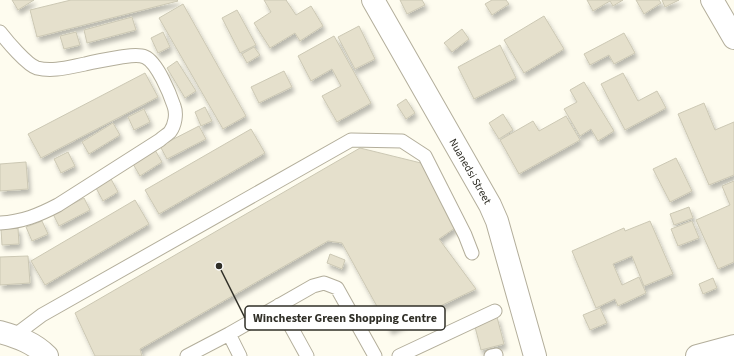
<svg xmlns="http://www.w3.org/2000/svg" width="734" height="356" viewBox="0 0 734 356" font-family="'Source Sans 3',sans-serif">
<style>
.building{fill:#e5e0cc;stroke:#ccc8b4;filter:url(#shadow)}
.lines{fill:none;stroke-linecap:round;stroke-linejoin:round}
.lane-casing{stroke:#b3ae9b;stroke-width:15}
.street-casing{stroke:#b3ae9b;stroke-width:24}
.lane{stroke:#fff;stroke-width:13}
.street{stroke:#fff;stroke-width:22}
.labels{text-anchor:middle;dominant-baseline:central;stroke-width:3.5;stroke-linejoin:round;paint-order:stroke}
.street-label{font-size:11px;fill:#302f27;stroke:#fff}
.leader{fill:none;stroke:#302f27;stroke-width:1.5}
.callout-dot{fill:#302f27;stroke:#fff;stroke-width:1.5}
.callout{fill:#fff;stroke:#302f27;stroke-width:1.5}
.callout-label{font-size:12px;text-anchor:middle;font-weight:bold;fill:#302f27}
</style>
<defs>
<filter id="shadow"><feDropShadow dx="2.5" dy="4.5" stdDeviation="2" flood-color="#0004"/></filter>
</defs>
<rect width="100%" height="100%" fill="#fefcef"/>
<path class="building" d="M 12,0 L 34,0 L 18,10 Z
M 71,0 L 177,0 L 178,1 L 37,37 L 30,10 Z
M 264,0 L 287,0 L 286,0 L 296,15 L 311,6 L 323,26 L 300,41 L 295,33 L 270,48 L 254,23 L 271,12 Z
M 400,0 L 422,0 L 425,5 L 407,14 Z
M 492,0 L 506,0 L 509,4 L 492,15 L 485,4 Z
M 587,0 L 623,0 L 613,6 L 610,1 L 593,11 Z
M 636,0 L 659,0 L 661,3 L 644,14 Z
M 662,0 L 679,0 L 665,7 Z
M 183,4 L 246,116 L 223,129 L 159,18 Z
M 237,10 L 256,45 L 240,53 L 222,18 Z
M 544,16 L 564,49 L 524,73 L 504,40 Z
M 132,17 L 136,30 L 87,43 L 84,30 Z
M 359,26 L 375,59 L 355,69 L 338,37 Z
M 462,29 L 469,39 L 452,52 L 444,43 Z
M 76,32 L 80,45 L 64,49 L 60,36 Z
M 163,32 L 170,47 L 158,53 L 151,38 Z
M 624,33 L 635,53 L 614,64 L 609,55 L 590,65 L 584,54 Z
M 334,36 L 371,103 L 337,122 L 322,96 L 341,86 L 332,69 L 311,81 L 298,56 Z
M 500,45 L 516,78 L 474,99 L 458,67 Z
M 254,47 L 260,55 L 247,63 L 242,54 Z
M 177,61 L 196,91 L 185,98 L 167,68 Z
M 284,71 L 292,87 L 259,103 L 251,87 Z
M 145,73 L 158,97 L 41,158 L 28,134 Z
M 623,73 L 638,101 L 657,91 L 666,108 L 625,130 L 601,84 Z
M 584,82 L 614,131 L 598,141 L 591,129 L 580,136 L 564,109 L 577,102 L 570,90 Z
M 406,99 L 415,113 L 406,119 L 397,105 Z
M 704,103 L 715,130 L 734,122 L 734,175 L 709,185 L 678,114 Z
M 205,107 L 212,121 L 201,126 L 195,112 Z
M 144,109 L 150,122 L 134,130 L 128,117 Z
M 503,114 L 513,130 L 499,139 L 489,123 Z
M 566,116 L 580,140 L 519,174 L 500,140 L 533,121 L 539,131 Z
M 113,123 L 120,135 L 89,154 L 82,142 Z
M 199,126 L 206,139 L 167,159 L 160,146 Z
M 251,129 L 265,153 L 159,214 L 145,190 Z
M 360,148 L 421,163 L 455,228 L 439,239 L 476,289 L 390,330 L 342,243 L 328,241 L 140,349 L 142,356 L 95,356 L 75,313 Z
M 155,150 L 162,162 L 140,176 L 133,164 Z
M 68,152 L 75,166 L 61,173 L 54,159 Z
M 676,158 L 692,191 L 670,202 L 653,169 Z
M 26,162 L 28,189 L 0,191 L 0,164 Z
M 111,179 L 118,192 L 103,201 L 96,188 Z
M 734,181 L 734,262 L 718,269 L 696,220 L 730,205 L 722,186 Z
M 84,198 L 90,210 L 59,226 L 53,214 Z
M 135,200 L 149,224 L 45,285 L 31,261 Z
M 689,207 L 693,218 L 674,225 L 670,214 Z
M 42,221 L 48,234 L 32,241 L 26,227 Z
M 650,221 L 673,274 L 644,286 L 632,256 L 613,264 L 622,285 L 639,277 L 646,293 L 618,306 L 615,299 L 596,308 L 572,251 L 624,228 L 625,231 Z
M 692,221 L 699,238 L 678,246 L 671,229 Z
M 18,228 L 19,244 L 2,245 L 1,229 Z
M 330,254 L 345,260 L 342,269 L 327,263 Z
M 28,256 L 30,283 L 0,285 L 0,257 Z
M 713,278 L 717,288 L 703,294 L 699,284 Z
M 600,308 L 607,323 L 590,330 L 583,315 Z
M 497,317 L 504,344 L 481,350 L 474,323 Z"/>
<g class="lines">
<defs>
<path id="lane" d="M 0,32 C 7,41 27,65 37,68 C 53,72 69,67 85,64 C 97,61 109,59 121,57 C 129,56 138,54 145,57 C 157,62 170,94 174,106 C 177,114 175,125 170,132 C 167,135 163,137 160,140 L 58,205 C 39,215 22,222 0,223
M 279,305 L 307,356
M 229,334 L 240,356
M 14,336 L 42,315 L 351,140 L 402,141 L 425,156 L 465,235 L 472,253
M 187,356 L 229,334 L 313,286 L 324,283 L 337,288 L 375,356
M 399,356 L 495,311
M 491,356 L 496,355"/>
<g id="street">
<path id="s1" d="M 373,0 L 490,205 L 497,221 L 535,356"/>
<path d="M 712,0 L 734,38"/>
<path d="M 0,332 C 18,337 34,343 47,356"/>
<path d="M 697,356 L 734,346"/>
</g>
</defs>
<use href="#lane" class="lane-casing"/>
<use href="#street" class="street-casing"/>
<use href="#lane" class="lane"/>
<use href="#street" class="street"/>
</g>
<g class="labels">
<g class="street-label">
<text stroke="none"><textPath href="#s1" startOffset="197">Nuanedsi Street</textPath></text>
</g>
</g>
<path class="leader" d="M219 266L245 318"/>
<circle class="callout-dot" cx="219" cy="266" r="4"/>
<rect class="callout" x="245" y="306" width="200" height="24" rx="4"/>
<g class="callout-label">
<text x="345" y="322">Winchester Green Shopping Centre</text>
</g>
</svg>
